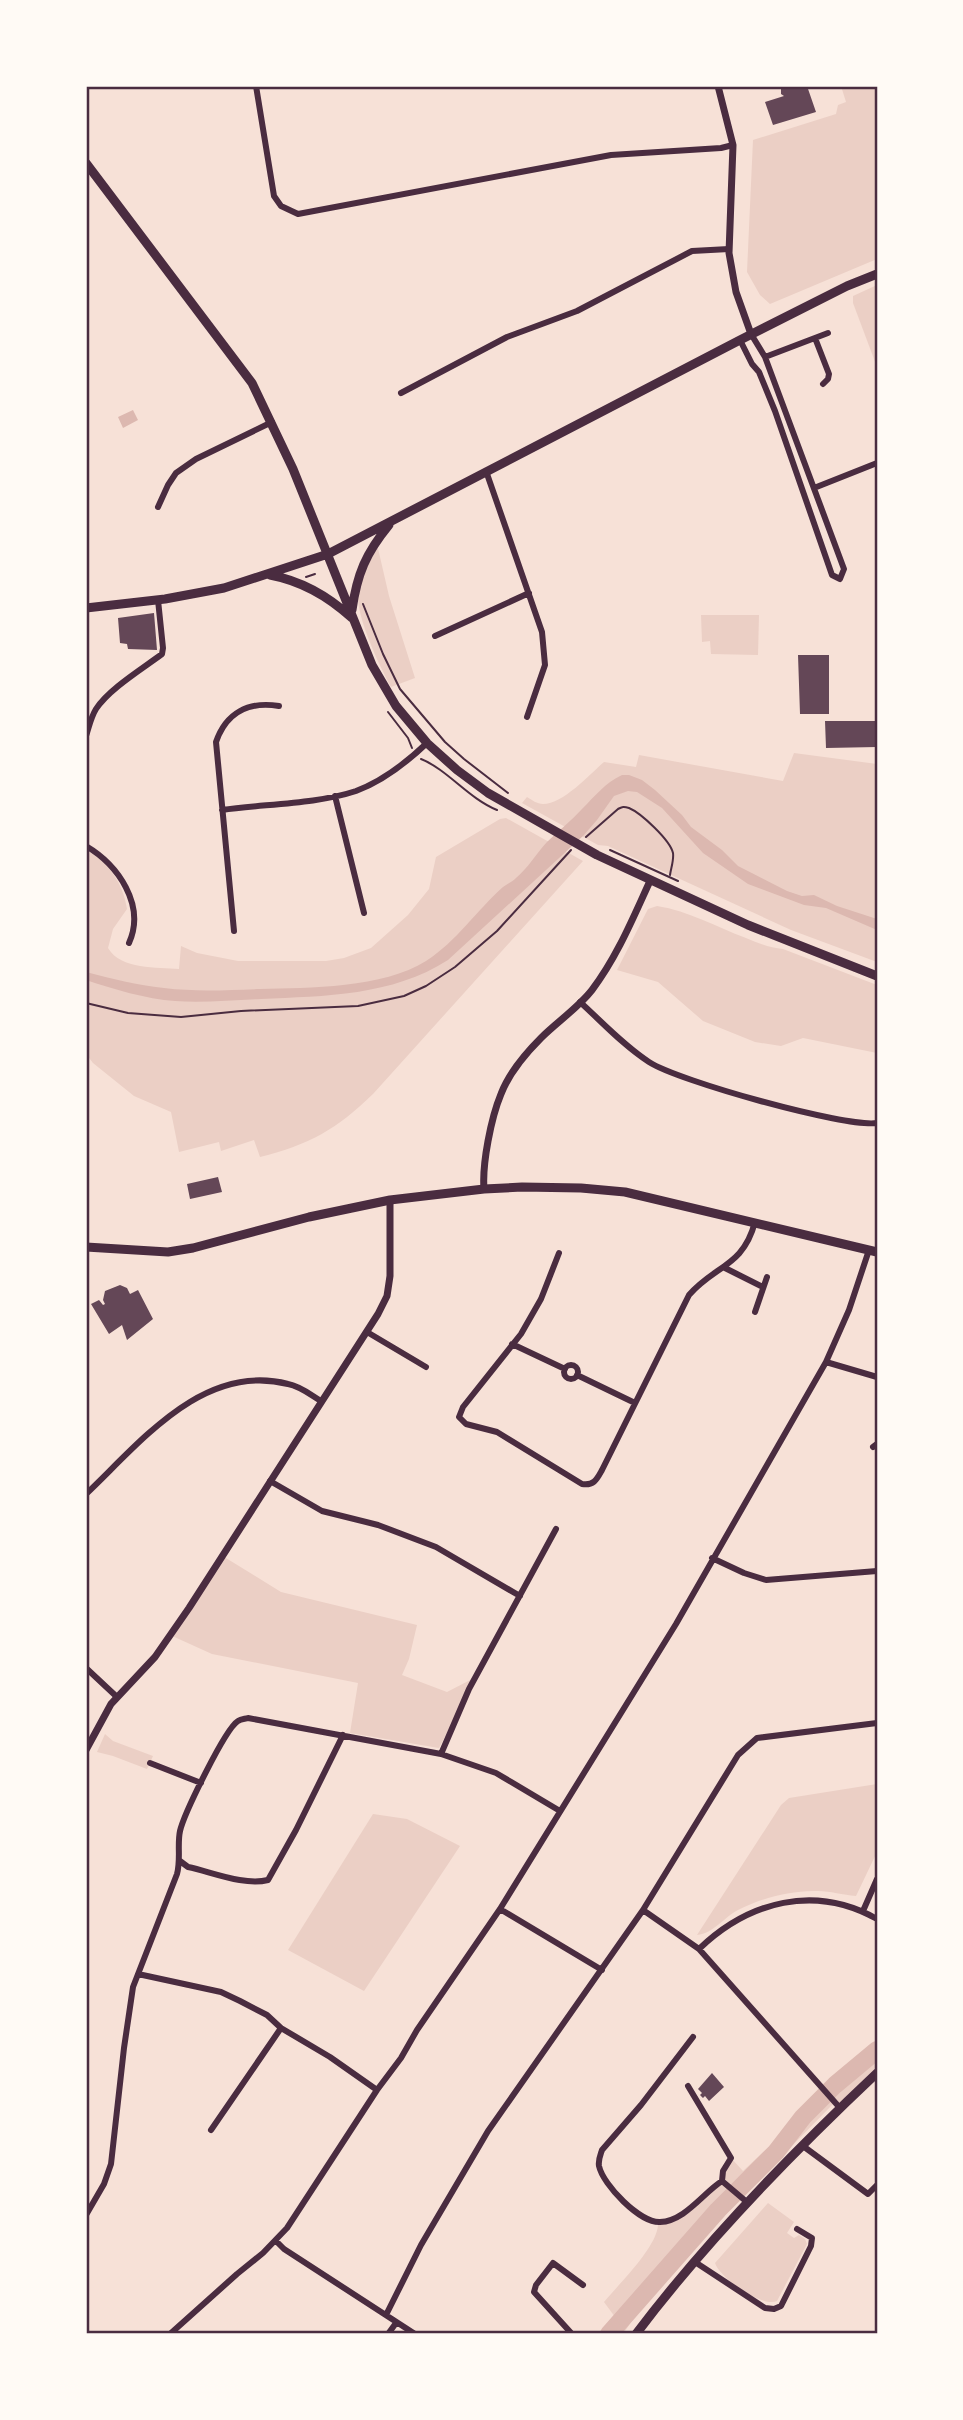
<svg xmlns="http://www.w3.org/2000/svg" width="963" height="2420" viewBox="0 0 963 2420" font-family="Manrope,sans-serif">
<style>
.green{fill:#ebcfc5}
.water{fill:#dcb8b0}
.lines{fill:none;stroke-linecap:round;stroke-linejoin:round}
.river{stroke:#dcb8b0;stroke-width:18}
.building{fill:#644757}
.path{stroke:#4a2c40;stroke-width:2}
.minor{stroke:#4a2c40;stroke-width:6}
.tertiary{stroke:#4a2c40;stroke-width:7}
.secondary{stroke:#4a2c40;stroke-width:9}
.neatline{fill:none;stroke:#4a2c40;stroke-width:2.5}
</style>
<rect width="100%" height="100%" fill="#f7e1d7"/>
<path class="green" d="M 841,86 L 877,86 L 877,259 L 770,304 L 760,295 L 747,272 L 753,140 L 836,114 L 838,105 L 846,102 Z
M 877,285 L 877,367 L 853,303 L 853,296 Z
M 377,544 L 389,596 L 415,678 L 391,687 C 379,665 360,624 358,600 C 356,586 370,557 377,544 Z
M 701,615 L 759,615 L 758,655 L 711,654 L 710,641 L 702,642 Z
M 794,753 L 877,764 L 877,962 L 791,930 L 608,846 L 598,845 L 522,803 L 527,797 C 532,800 537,804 543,804 C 563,804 589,775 604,762 L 636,767 L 639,755 L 783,781 Z
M 506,818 L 583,861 L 373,1094 C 337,1129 309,1145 260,1157 L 254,1140 L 221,1151 L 219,1142 L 179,1152 L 171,1112 L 134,1096 L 93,1063 L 86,1054 L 86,850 C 109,863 123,883 127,909 L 113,929 L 108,948 C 121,970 157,967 179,969 L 181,946 L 197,953 L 238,961 L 326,961 L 344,958 L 371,948 L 408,915 L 429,889 L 436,857 L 500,819 Z
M 657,906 C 689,911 716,927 746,938 C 758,943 770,948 783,949 L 877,985 L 877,1053 L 803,1038 L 781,1046 L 755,1042 L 703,1021 L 658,982 L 617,970 L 648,909 Z
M 221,1555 L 281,1592 L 417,1625 L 409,1659 L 402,1675 L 447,1692 L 476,1677 L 439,1748 L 350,1733 L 358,1683 L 212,1654 L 170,1635 Z
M 105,1734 L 113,1741 L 153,1756 L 147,1769 L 113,1756 L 97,1752 Z
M 877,1784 L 877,1852 L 856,1896 C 843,1895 830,1891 818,1891 C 791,1890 762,1898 738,1910 C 723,1918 714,1933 697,1935 L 781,1805 L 789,1798 Z
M 373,1814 L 407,1819 L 460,1846 L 364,1991 L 288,1950 Z
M 877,2050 L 877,2073 L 839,2107 L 833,2104 L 738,2201 L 636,2315 L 623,2334 L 599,2334 L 615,2317 L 604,2302 C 619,2284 657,2247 658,2225 L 674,2219 L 722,2181 L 731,2158 L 743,2171 L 835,2085 Z
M 768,2203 L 794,2222 L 787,2233 L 794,2238 L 799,2235 L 805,2239 L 807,2244 L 777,2301 C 762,2308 719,2277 715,2263 Z"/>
<path class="water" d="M 133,410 L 138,420 L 123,428 L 118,417 Z
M 622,775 L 629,775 L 642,780 L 655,790 L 682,815 L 691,827 L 722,850 L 738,866 L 787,891 L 802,896 L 814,895 L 837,906 L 877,919 L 877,930 L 826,908 L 804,905 L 748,884 L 703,853 L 662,808 L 637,792 L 628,791 L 614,796 L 597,820 L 583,836 L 448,960 C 392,996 325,996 261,999 C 233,1000 203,1003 175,1001 C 146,999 113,989 86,980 L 86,972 C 112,979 137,985 164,988 C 196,992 228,990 260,989 C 309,988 383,988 426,961 C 457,941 476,911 503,887 C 507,884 512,882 516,878 C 528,868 536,854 547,842 C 558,831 571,821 582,809 C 595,796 605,783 622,775 Z"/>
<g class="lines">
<path class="river" d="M 609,2334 L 718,2210 L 776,2152 L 803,2117 L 835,2085 L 877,2050"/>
</g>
<path class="building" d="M 781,86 L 807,86 L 816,112 L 773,125 L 765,102 L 784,96 L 781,94 Z
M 154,613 L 157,650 L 128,649 L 127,644 L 120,643 L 118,618 Z
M 798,655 L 829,655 L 829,714 L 800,714 Z
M 825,721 L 877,721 L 877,747 L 826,748 Z
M 218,1177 L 222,1192 L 190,1199 L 187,1184 Z
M 120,1285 L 127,1288 L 130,1294 L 138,1290 L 153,1319 L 127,1340 L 122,1325 L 109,1334 L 91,1304 L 99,1300 L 103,1305 L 105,1304 L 103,1300 L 105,1291 Z
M 712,2073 L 724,2087 L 709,2101 L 705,2096 L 703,2098 L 700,2095 L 702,2093 L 698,2089 Z"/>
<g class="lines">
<path class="path" d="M 306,577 L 315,574
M 363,604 L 383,654 L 400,689 L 445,742 L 464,759 L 508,793
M 388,712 L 408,738 L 412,748
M 421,759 C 448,770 468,798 497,810
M 586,837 L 618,809 C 622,807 623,806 629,808 C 641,813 670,840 673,853 C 674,860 671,868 670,875
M 610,850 L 678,881
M 86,1003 L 128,1013 L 181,1017 L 241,1011 L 358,1006 L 404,996 L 426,986 L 455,967 L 497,931 L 571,850"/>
<path class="minor" d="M 256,86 L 274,196 L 281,206 L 298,214 L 611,155 L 721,148 L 733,145
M 815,338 L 829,374 L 828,379 L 823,384
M 740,340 L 752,364 L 759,372 L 775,411 L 832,575 L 840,579 L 844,569 L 765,357 L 751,334
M 765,357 L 828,333
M 401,393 L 507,337 L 577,311 L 692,251 L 729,249
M 486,471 L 542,632 L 545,665 L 527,717
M 814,488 L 877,463
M 158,507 L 168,485 L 176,473 L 196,459 L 272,422
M 435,636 L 529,593
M 86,736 C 89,727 91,717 96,709 C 109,689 142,669 162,654 L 163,648 L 158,600
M 335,796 L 364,913
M 222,810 C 264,804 317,804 356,791 C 383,781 406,763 427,743
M 86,846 C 118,865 146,905 129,943
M 234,931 L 216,742 C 226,713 248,701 279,706
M 580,1002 C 602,1022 624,1046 649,1062 C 678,1081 846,1128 877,1123
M 559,1253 L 541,1299 L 521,1334 L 463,1407 L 459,1417 L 466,1424 L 497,1432 L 582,1484 C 594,1486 597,1479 602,1470 L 689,1295 C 715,1265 743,1267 755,1222
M 725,1268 L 763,1287
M 755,1312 L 767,1277
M 367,1332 L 426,1367
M 512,1344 L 565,1369
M 826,1362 L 877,1377
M564 1372a7 7 0 1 1 14 0a7 7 0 1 1-14 0Z
M 577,1375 L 635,1403
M 873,1447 L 877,1444
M 270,1481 L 322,1511 L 378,1525 L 436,1547 L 520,1596
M 86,1494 C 140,1443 203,1362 288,1384 C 300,1386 311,1395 321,1401
M 712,1558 L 744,1573 L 766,1580 L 877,1571
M 86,1668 L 117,1697
M 441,1754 L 469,1689 L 556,1529
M 150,1763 L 201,1783
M 180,1861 L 188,1867 C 212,1872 244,1886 268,1880 L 296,1830 L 343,1735
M 500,1909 L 602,1970
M 643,1910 L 699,1949 L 840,2108
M 863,1911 L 877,1879
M 699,1949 C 749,1901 815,1884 877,1919
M 138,1974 L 221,1992 L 240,2001 L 267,2015 L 281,2028 L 330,2057 L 377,2090
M 693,2037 L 641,2105 L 602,2150 C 600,2156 598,2160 599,2166 C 603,2185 640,2223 660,2222 C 685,2221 703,2193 722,2181 L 748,2203
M 688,2086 L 731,2158 L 723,2171 L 722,2181
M 211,2130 L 281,2028
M 803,2146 L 868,2194 L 877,2185
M 86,2215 L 104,2184 L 111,2164 L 124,2048 L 133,1987 L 177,1874 C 181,1859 177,1845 180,1831 C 184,1814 225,1729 238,1721 C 241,1719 245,1719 248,1718 L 441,1754 L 496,1773 L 560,1811
M 276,2241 L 284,2249 L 415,2334
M 695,2262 L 765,2308 L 774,2309 L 781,2306 L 811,2246 L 812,2238 L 797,2229
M 386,2315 L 421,2245 L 488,2131 L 643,1910 L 738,1755 L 757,1738 L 877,1723
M 170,2334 L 237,2274 L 263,2253 L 287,2228 L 377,2090 L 401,2058 L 417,2030 L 500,1909 L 676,1624 L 826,1362 L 849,1310 L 869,1250
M 388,2334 L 396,2323
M 572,2334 L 534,2292 L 536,2285 L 553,2263 L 583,2285"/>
<path class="tertiary" d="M 718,86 L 733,145 L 729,253 L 736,292 L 751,334
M 484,1189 C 482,1164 491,1118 501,1094 C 509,1073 525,1054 541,1038 C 557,1022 578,1008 592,990 C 617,957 633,918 650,881
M 86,1750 L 111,1704 L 155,1657 L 189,1608 L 378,1314 L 387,1296 L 390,1276 L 390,1200"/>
<path class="secondary" d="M 86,163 L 252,383 L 293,469 L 372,665 L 396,706 L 427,743 L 457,770 L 488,793 L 597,855 L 748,925 L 877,976
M 270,575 C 302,581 328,596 352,618
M 86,608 L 165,599 L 224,588 L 328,554 L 740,340 L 847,286 L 877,274
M 352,610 C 357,574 366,553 389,525
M 86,1247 L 168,1252 L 193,1248 L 309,1217 L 390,1200 L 484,1189 L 522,1187 L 581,1188 L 625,1192 L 877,1252
M 636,2334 C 706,2241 792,2153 877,2073"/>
</g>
<rect width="963" height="2420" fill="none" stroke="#fffaf5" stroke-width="175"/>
<rect x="88" y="88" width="788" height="2244" class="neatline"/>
</svg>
